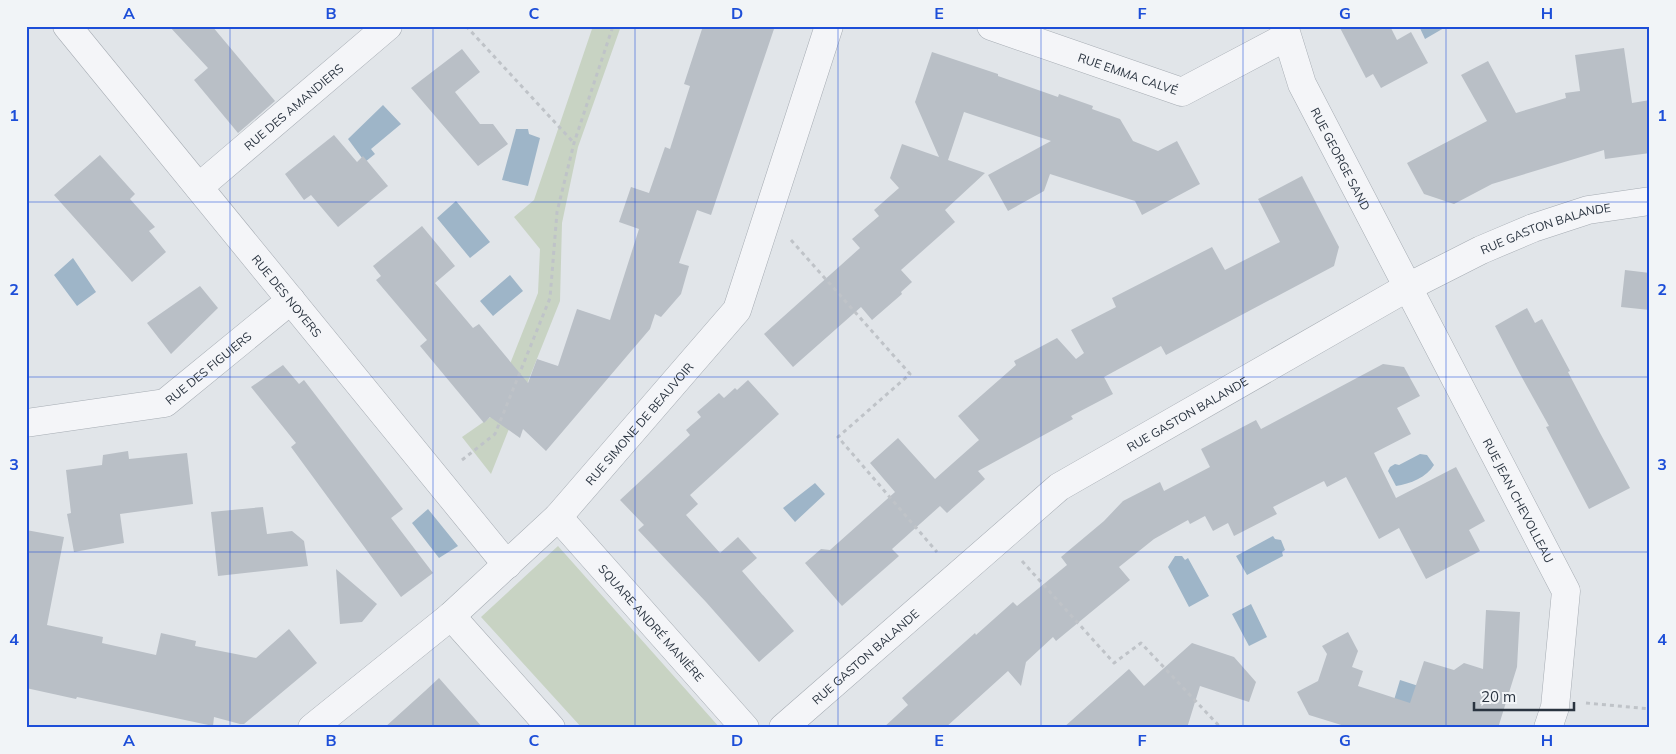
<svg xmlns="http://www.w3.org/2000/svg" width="1676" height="754" viewBox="0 0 1676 754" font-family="Mulish,sans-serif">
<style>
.green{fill:#c8d3c3}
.water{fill:#9eb5c8}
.building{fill:#b9bfc6}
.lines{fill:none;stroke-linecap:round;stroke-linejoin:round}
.minor-casing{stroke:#a6acb3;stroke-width:29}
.path{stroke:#bfc3c8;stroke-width:3;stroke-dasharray:4 4;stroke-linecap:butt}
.minor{stroke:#f4f5f8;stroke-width:28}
.grid{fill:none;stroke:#1d4ed8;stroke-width:1;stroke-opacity:0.55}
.labels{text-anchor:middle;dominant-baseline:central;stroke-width:4;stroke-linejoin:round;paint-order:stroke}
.street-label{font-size:12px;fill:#2a3440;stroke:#f1f4f7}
.neatline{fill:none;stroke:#1d4ed8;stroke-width:2}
.grid-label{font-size:16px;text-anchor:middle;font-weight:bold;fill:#1d4ed8}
</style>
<rect width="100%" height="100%" fill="#e1e5e9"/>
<path class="green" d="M 593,26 L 621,26 L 578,147 L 562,223 L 560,301 L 491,474 L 462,437 L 495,414 L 504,379 L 538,293 L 540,249 L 514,217 L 534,200 Z
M 558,546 L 720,728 L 582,728 L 481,617 Z"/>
<path class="water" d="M 1419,26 L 1443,26 L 1444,28 L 1425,39 Z
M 383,105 L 401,124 L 371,149 L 375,154 L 365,162 L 348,139 Z
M 516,129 L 528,129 L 529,134 L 540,138 L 528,186 L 502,180 Z
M 456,201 L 490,242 L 470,258 L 437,218 Z
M 73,258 L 96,292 L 77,306 L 54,275 Z
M 510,275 L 523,291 L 493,316 L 480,301 Z
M 1420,454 L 1427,455 L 1434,465 C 1427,477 1410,484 1396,486 L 1388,471 L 1390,467 L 1395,464 L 1399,465 Z
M 815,483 L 825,494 L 795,522 L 783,508 Z
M 428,509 L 458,546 L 439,558 L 412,523 Z
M 1273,536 L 1275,539 L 1281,540 L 1285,550 L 1282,552 L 1283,556 L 1247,575 L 1236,556 Z
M 1175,556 L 1182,556 L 1185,560 L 1188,558 L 1209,596 L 1189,607 L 1168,567 Z
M 1251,604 L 1267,637 L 1249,646 L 1232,614 Z
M 1400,680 L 1437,692 L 1436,713 L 1394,700 Z"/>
<path class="building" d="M 169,26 L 212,26 L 275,101 L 238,133 L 194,80 L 208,68 Z
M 703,26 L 775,26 L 711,215 L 697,210 L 679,263 L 689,266 L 681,294 L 661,317 L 655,314 L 650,329 L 546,451 L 523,429 L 520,438 L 490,417 L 484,423 L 420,346 L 427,340 L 376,280 L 381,276 L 373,266 L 422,226 L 455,266 L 435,283 L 473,328 L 479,324 L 528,383 L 537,359 L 558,366 L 577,309 L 610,320 L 639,229 L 619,222 L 631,187 L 649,193 L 665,147 L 670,149 L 690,86 L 684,84 Z
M 1339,26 L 1390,26 L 1397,40 L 1411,32 L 1428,63 L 1381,88 L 1373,74 L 1366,78 Z
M 1624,48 L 1632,103 L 1650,100 L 1650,153 L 1605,159 L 1604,150 L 1492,184 L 1454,204 L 1424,194 L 1407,163 L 1487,121 L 1461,75 L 1488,61 L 1516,113 L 1566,98 L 1565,93 L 1580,91 L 1575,55 Z
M 462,49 L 480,72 L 455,92 L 480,124 L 493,124 L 508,144 L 478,166 L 411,88 Z
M 932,52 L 998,74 L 998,76 L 1058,97 L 1059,94 L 1093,106 L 1092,109 L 1120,119 L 1133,141 L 1158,151 L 1177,141 L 1200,184 L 1142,215 L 1135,201 L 1050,174 L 1044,191 L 1008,211 L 988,175 L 1051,141 L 964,112 L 948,160 L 985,173 L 945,210 L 955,222 L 901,270 L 912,282 L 901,292 L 902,294 L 872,320 L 861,307 L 793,367 L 764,334 L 860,248 L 852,239 L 879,216 L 874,210 L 899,188 L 890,178 L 902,144 L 939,157 L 915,102 Z
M 334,135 L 357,162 L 363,156 L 388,186 L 338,227 L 311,195 L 304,200 L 285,174 Z
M 100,155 L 135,194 L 130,199 L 155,227 L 149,231 L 166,252 L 132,282 L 54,195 Z
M 1302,176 L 1339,247 L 1334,266 L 1166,355 L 1161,346 L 1104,377 L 1113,394 L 1071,416 L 1073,419 L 978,471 L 985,479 L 947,513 L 940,506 L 892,549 L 899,556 L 842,606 L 805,563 L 821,549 L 830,550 L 895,492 L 870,463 L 898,438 L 935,479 L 979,440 L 958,416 L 1016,365 L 1014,361 L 1057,338 L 1076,359 L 1084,353 L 1071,330 L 1116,307 L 1112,298 L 1212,247 L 1225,270 L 1280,242 L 1258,199 Z
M 1625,270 L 1650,273 L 1650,310 L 1621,307 Z
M 200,286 L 218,308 L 171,354 L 147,323 Z
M 1527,308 L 1535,323 L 1542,319 L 1570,371 L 1568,372 L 1600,433 L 1630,488 L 1589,509 L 1546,427 L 1549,426 L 1520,374 L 1495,326 Z
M 1383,364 L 1404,367 L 1420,396 L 1397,408 L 1411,434 L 1374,453 L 1396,498 L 1456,467 L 1485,521 L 1469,530 L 1480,551 L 1426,579 L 1399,528 L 1379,539 L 1346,477 L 1327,487 L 1324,481 L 1273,507 L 1277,514 L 1234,536 L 1228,523 L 1213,531 L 1205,516 L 1190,524 L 1188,520 L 1154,539 L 1119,567 L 1130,580 L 1056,641 L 1053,637 L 1026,662 L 1021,686 L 1008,671 L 945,728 L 883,728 L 908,705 L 902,698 L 975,633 L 976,635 L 1013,602 L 1017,606 L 1067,565 L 1061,557 L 1104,521 L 1123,501 L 1160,482 L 1164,491 L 1210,467 L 1201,449 L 1256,420 L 1261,429 Z
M 283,365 L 299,384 L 304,380 L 403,509 L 391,518 L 433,573 L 401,597 L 291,447 L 296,443 L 251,387 Z
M 748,380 L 779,414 L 690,495 L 698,504 L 686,515 L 720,553 L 738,537 L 757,558 L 742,571 L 794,631 L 759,662 L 706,602 L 638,530 L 644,525 L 620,500 L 690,435 L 686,430 L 701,417 L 697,412 L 719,393 L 724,398 L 735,388 L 737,390 Z
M 128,451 L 129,459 L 187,453 L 193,504 L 120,514 L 124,543 L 74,552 L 67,514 L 71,513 L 66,470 L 102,465 L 103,455 Z
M 263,507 L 267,534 L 292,531 L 304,541 L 308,566 L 218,576 L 211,512 Z
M 26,530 L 64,537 L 47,625 L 103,637 L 102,643 L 156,655 L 161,633 L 196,641 L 195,646 L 256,658 L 289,629 L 317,663 L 244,724 L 240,724 L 214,717 L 213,726 L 77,697 L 76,699 L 26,688 Z
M 336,569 L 377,604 L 362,622 L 340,624 Z
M 1486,610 L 1520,612 L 1517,667 L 1498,728 L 1351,728 L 1309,715 L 1297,692 L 1318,681 L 1327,654 L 1322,646 L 1348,632 L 1358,651 L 1352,667 L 1363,671 L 1358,686 L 1410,703 L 1424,661 L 1454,670 L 1464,663 L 1483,669 Z
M 1192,643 L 1234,657 L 1256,682 L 1249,702 L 1200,686 L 1187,728 L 1063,728 L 1129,669 L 1144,686 Z
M 439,678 L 483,728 L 384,728 L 425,691 Z"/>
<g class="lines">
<defs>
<g id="minor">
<path id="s1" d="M 67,26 L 507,565"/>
<path id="s2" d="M 991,26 L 1182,92 L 1286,37"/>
<path id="s3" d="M 1284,26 L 1302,84 L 1566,591 L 1555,707 L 1548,728"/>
<path id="s4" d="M 199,187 L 388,26"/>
<path id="s5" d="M 26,423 L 165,403 L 291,300"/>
<path id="s6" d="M 558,517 L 745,728"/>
<path d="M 451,616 L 551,728"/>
<path id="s7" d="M 312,728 L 451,616 L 558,517 L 737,310 L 829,26"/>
<path id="s8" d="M 783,728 L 1059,487 L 1408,287 L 1481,250 L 1533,228 L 1588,210 L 1650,201"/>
</g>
</defs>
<use href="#minor" class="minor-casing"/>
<path class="path" d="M 466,26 L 574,143
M 791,240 L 910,374 L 838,437 L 937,552
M 462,460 L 495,434 L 550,298 L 557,212 L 574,143 L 613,26
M 1022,561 L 1114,663 L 1141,643 L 1221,728
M 1586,703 L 1650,709"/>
<use href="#minor" class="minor"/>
</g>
<path class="grid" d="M 230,26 L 230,728M 433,26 L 433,728M 635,26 L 635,728M 838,26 L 838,728M 1041,26 L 1041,728M 1243,26 L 1243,728M 1446,26 L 1446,728M 26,202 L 1650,202M 26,377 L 1650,377M 26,552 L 1650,552"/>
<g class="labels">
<g class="street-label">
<text stroke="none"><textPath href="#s2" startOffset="145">RUE EMMA CALVÉ</textPath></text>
<text stroke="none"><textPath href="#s4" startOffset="124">RUE DES AMANDIERS</textPath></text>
<text stroke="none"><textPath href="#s3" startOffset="145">RUE GEORGE SAND</textPath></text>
<text stroke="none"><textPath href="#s8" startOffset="919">RUE GASTON BALANDE</textPath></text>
<text stroke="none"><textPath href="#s1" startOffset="348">RUE DES NOYERS</textPath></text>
<text stroke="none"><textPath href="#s5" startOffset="196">RUE DES FIGUIERS</textPath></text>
<text stroke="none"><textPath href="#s8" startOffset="514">RUE GASTON BALANDE</textPath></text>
<text stroke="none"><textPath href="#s7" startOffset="448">RUE SIMONE DE BEAUVOIR</textPath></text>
<text stroke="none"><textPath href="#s3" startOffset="530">RUE JEAN CHEVOLLEAU</textPath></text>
<text stroke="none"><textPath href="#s6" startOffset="141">SQUARE ANDRÉ MANIÈRE</textPath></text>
<text stroke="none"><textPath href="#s8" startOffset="109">RUE GASTON BALANDE</textPath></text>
</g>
</g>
<rect width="1676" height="754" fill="none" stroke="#f1f4f7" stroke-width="55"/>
<path d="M1474 702v8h100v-8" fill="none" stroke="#2a3440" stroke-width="2.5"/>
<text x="1481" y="702" font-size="15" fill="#2a3440" stroke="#f1f4f7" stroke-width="4" paint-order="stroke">20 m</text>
<rect x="28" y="28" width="1620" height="698" class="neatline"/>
<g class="grid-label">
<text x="129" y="19">A</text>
<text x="331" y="19">B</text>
<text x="534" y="19">C</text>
<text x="737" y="19">D</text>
<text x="939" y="19">E</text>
<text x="1142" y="19">F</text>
<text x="1345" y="19">G</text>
<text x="1547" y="19">H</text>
<text x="14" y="121">1</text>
<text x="1662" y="121">1</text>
<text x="14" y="295">2</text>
<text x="1662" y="295">2</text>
<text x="14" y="470">3</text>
<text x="1662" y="470">3</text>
<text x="14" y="645">4</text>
<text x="1662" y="645">4</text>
<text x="129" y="746">A</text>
<text x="331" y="746">B</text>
<text x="534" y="746">C</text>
<text x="737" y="746">D</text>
<text x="939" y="746">E</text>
<text x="1142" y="746">F</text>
<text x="1345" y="746">G</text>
<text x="1547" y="746">H</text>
</g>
</svg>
